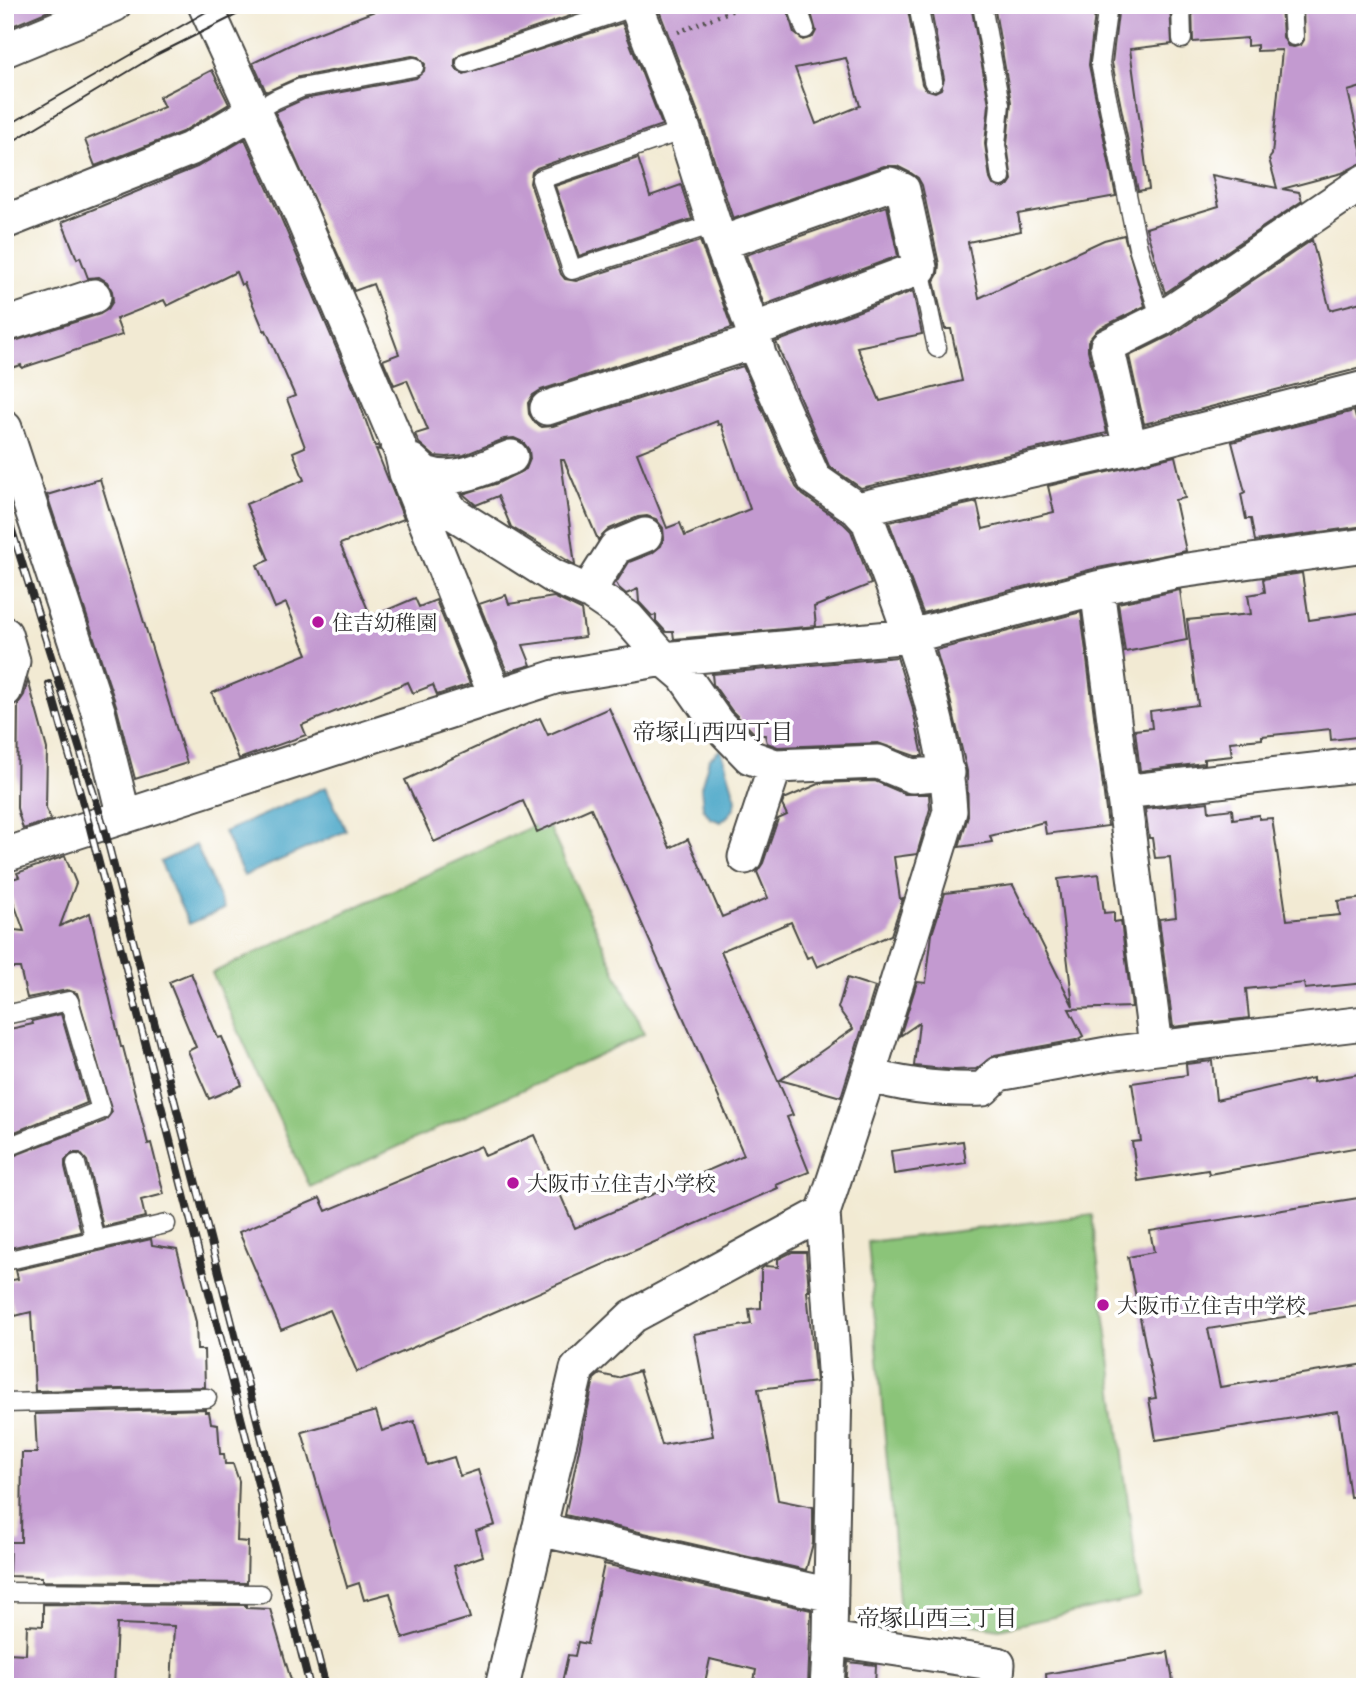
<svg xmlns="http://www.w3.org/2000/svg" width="1370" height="1692" viewBox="0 0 1370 1692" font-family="'Libre Caslon Text','Noto Serif JP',serif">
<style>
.green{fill:#8bc479;stroke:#5b7852;stroke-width:2}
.water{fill:#48a6c7;stroke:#3a6879;stroke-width:2}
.building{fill:#c39ad0;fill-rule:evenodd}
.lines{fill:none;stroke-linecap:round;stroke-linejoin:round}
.service-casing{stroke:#494844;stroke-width:21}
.minor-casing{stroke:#494844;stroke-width:37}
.path{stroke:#494844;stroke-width:4.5;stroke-dasharray:2 5;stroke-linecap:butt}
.service{stroke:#fff;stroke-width:18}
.minor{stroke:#fff;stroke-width:33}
.tram{stroke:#2b2b2b;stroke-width:2}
.rail-casing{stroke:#2b2b2b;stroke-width:8}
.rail{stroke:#fff;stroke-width:5;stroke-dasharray:16;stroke-linecap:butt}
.poi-dot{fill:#b5179e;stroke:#fff;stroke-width:2.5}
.labels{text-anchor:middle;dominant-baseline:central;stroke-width:7;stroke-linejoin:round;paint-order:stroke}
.poi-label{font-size:21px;fill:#2b2b2b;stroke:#fff;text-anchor:start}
.neighbourhood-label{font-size:23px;fill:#2b2b2b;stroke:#fff}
</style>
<rect width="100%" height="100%" fill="#fff"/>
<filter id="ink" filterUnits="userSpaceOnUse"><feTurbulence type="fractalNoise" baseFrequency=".0143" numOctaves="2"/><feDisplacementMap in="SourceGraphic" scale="14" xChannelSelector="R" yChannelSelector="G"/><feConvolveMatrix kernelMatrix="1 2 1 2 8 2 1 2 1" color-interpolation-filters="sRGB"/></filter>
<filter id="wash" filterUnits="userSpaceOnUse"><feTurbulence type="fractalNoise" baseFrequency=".00686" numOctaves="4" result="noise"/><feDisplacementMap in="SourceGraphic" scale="28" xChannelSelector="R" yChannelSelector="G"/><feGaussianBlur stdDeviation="1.57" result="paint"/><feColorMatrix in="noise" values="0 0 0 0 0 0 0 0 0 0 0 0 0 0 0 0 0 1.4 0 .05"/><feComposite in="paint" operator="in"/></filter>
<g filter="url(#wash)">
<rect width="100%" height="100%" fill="#f2ead3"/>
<path class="green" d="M 546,820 L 644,1034 L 310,1187 L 212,973 Z
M 1092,1215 L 1140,1598 L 999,1629 L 900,1612 L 868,1242 Z"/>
<path class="water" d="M 721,749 L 736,799 C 736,810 729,815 721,822 L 710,818 L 703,808 L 701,787 L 709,759 Z
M 326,787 L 346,831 L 244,876 L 224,832 Z
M 196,845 L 224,909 L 189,924 L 160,862 Z"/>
<g id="blocks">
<path class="building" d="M 5,5 L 63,5 L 5,29 Z
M 390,5 L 602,5 L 462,53 L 455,60 L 455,66 L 458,71 L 464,74 L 622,23 L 662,125 L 537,168 L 532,172 L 530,183 L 561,274 L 565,279 L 576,281 L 700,241 L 732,328 L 541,390 L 533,395 L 528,403 L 529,414 L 535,423 L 542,427 L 553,426 L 743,366 L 796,487 L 803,495 L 844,524 L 851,531 L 871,584 L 814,607 L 816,626 L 674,639 L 673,632 L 666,632 L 656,621 L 656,615 L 652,616 L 639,602 L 638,589 L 626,594 L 619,588 L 616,583 L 629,562 L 652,553 L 661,546 L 664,538 L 663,528 L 656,519 L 647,516 L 638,517 L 609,529 L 598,540 L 564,460 L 561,460 L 575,565 L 511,527 L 498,496 L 476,505 L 463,494 L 498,483 L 526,469 L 530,459 L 529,450 L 523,442 L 514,438 L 504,439 L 464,455 L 447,457 L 434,456 L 419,443 L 415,434 L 428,430 L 407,380 L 394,385 L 383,360 L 399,354 L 373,284 L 354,291 L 275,112 L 304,99 L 416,78 L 424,71 L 425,64 L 418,57 L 412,56 L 299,77 L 266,92 L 253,63 L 300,40 ZM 717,421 L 718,425 L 721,424 L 750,509 L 685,536 L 680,523 L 667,528 L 637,453 Z
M 657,5 L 786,5 L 794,33 L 803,40 L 813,37 L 816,31 L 809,5 L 907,5 L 922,84 L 925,89 L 935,92 L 941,89 L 944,79 L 930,5 L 971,5 L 989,104 L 985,144 L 990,179 L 993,185 L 1002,188 L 1008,186 L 1012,180 L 1007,145 L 1011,102 L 994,5 L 1096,5 L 1089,65 L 1116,196 L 1018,214 L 1021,231 L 968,242 L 979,298 L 1104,240 L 1124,235 L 1145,306 L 1098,329 L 1088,341 L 1088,350 L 1107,433 L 861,488 L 829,466 L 776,342 L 913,291 L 922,334 L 857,347 L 880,401 L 962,381 L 951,329 L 945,329 L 934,281 L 938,274 L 939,264 L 922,185 L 918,178 L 911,173 L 897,166 L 884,166 L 733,219 L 702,123 ZM 846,58 L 860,106 L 816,124 L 795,68 Z
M 1119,5 L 1170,5 L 1172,44 L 1130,49 L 1149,189 L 1138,191 L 1112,63 Z
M 1192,5 L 1281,5 L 1283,37 L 1288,46 L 1294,47 L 1301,45 L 1304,40 L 1303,5 L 1365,5 L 1365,86 L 1348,91 L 1364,162 L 1342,173 L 1282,189 L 1299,192 L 1302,201 L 1165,293 L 1146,228 L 1219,206 L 1212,175 L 1277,188 L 1269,159 L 1272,155 L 1282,50 L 1257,51 L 1257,45 L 1247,46 L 1247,38 L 1193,42 Z
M 212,70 L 229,104 L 182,132 L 95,166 L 85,140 L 164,107 L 159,97 Z
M 245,139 L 281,218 L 358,399 L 375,446 L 378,446 L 380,450 L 376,449 L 404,519 L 340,544 L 371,617 L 415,598 L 419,607 L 436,600 L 470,684 L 437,695 L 433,685 L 413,693 L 408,682 L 302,725 L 306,735 L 239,759 L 212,693 L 307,654 L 286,603 L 275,608 L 257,565 L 269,560 L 246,504 L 304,480 L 293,452 L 305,447 L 287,399 L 295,396 L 266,330 L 264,331 L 244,283 L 241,285 L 236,272 L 167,306 L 164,300 L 116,319 L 122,335 L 22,368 L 21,365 L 5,370 L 5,344 L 100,314 L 108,309 L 113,301 L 112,291 L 107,282 L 99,277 L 88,278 L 80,257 L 77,259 L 62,222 L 197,167 Z
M 638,158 L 650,196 L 681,185 L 692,219 L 579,256 L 555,186 Z
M 887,206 L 898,256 L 764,305 L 746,255 Z
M 1312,240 L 1330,310 L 1365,301 L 1365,367 L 1144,424 L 1129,356 L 1172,335 Z
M 1354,411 L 1356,418 L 1365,416 L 1365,526 L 1255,541 L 1251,519 L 1246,519 L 1241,494 L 1245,492 L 1232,442 Z
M 1175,456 L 1185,498 L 1175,500 L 1186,551 L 1093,569 L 923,613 L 889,522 L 977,502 L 983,529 L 1054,512 L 1048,486 Z
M 100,479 L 187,763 L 135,779 L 116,705 L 47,495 Z
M 1302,573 L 1309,620 L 1365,612 L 1365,736 L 1331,740 L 1330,729 L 1262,736 L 1262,739 L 1230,742 L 1232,756 L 1204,759 L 1204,763 L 1140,771 L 1135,730 L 1152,728 L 1150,711 L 1198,705 L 1187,620 L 1251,614 L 1248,595 L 1265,592 L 1263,579 Z
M 1180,590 L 1187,640 L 1125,652 L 1118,603 Z
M 506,595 L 509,604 L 554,597 L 581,610 L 585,637 L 523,645 L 531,665 L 507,672 L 479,604 Z
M 1081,612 L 1108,826 L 1046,834 L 1044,822 L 990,836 L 992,842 L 959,847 L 968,816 L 967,771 L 949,695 L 936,650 Z
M 897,657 L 912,705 L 923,756 L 915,756 L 878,743 L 778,747 L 767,743 L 765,735 L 756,735 L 732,711 L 713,684 L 712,674 Z
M 28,680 L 47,749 L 46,809 L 51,820 L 23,829 L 17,808 L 18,704 L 24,695 Z
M 609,708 L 670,848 L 688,839 L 722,917 L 768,898 L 757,872 L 763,863 L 778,819 L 787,815 L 782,805 L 784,799 L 821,783 L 875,781 L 905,794 L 929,794 L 930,809 L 917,854 L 894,857 L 900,899 L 903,898 L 891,935 L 817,967 L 812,956 L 807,958 L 791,922 L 721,951 L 793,1115 L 787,1117 L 809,1172 L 776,1185 L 778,1188 L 357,1372 L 330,1310 L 281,1330 L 239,1232 L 320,1198 L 326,1211 L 481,1146 L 485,1156 L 534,1135 L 575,1228 L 744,1155 L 591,808 L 537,832 L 523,801 L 434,842 L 405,780 L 540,718 L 548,735 Z
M 1208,802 L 1209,812 L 1232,809 L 1233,819 L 1259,815 L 1259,819 L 1272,818 L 1287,920 L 1340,915 L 1338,901 L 1365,898 L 1365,983 L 1305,989 L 1304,983 L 1246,989 L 1249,1018 L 1173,1027 L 1159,919 L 1176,917 L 1170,857 L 1155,858 L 1152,838 L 1149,838 L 1145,809 Z
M 65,856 L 76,883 L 60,926 L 90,913 L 121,1047 L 123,1047 L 148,1144 L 151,1143 L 164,1194 L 141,1200 L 145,1217 L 103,1227 L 87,1161 L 80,1153 L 73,1153 L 65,1160 L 65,1167 L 81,1232 L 10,1248 L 5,1228 L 5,1159 L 105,1121 L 112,1112 L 77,993 L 67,990 L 27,998 L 20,968 L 5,968 L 5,929 L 24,931 L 6,881 L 19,877 L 17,873 Z
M 1099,874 L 1104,913 L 1114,912 L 1114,922 L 1121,921 L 1132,1007 L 1069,1009 L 1083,1036 L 1076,1040 L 995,1055 L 976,1069 L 955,1070 L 914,1066 L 919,1023 L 900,1036 L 917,982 L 926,983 L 932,934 L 945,893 L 1013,885 L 1073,1006 L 1058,879 Z
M 191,973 L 218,1038 L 222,1037 L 242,1085 L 209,1099 L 188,1051 L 196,1047 L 169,982 Z
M 847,978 L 875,987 L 841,1097 L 780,1080 L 853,1029 L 838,1008 Z
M 61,1014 L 87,1103 L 5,1136 L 5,1030 L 33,1024 L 32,1021 Z
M 1212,1061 L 1216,1100 L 1313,1078 L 1313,1082 L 1365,1073 L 1365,1146 L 1209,1174 L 1208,1170 L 1138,1181 L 1132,1142 L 1141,1141 L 1132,1083 L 1187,1075 L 1186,1064 Z
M 963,1141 L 966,1163 L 894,1174 L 891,1151 Z
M 1365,1197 L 1365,1304 L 1208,1329 L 1220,1387 L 1365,1364 L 1365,1496 L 1350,1497 L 1338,1411 L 1156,1440 L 1149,1399 L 1156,1398 L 1128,1257 L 1154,1252 L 1150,1231 Z
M 151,1239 L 152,1245 L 177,1249 L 196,1322 L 197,1350 L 204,1350 L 205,1387 L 35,1391 L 31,1312 L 15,1316 L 7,1281 L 18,1279 L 16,1270 Z
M 792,1252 L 806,1252 L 809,1291 L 807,1291 L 816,1382 L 758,1389 L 778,1500 L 813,1507 L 813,1543 L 806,1570 L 565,1515 L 594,1379 L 600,1374 L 618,1378 L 639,1371 L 662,1445 L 713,1436 L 694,1334 L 751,1324 L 749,1309 L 761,1308 L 761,1269 L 765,1266 L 778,1267 L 778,1259 Z
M 205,1409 L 205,1412 L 209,1412 L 211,1423 L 218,1424 L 220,1454 L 224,1454 L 225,1464 L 233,1464 L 239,1481 L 237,1541 L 248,1542 L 247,1583 L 42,1581 L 42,1577 L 9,1576 L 10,1542 L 21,1542 L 22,1453 L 37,1453 L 35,1414 Z
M 376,1411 L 382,1431 L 414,1421 L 427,1465 L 454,1457 L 460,1476 L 478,1470 L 495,1525 L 476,1531 L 483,1556 L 454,1566 L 470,1618 L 403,1638 L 390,1593 L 364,1600 L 359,1583 L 347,1587 L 302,1432 Z
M 604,1564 L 811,1610 L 808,1687 L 753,1687 L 756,1670 L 710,1659 L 704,1687 L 561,1687 L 568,1655 L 575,1656 L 578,1642 L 587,1644 Z
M 43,1604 L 246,1605 L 246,1608 L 270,1609 L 293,1687 L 171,1687 L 174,1626 L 117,1624 L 114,1687 L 6,1687 L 7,1653 L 26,1654 L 27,1625 L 43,1626 Z
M 1168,1652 L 1174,1687 L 1047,1687 L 1046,1674 Z
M 848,1662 L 876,1665 L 875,1687 L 846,1687 Z"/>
</g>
</g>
<g filter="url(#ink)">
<use href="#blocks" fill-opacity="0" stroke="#494844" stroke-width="2"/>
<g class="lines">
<defs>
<path id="service" d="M 797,5 L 805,29
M 918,5 L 933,81
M 982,5 L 1000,104 L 996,145 L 1001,177
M 1108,5 L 1100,63 L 1138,248 L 1161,319
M 1181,5 L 1182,39
M 1292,5 L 1294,36
M 466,63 L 636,6
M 255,111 L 276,99 L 301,88 L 414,67
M 684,130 L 541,179 L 572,270 L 714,224
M 920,268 L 937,348
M 5,1015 L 69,1001 L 101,1110 L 5,1148
M 76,1164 L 95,1240
M 5,1261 L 166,1224
M 5,1403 L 207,1398
M 5,1592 L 261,1594"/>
<path id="minor" d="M 205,5 L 299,210 L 401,451 L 406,473 L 495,695
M 5,50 L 114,5
M 5,222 L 190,149 L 255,111
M 721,243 L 890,184 L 903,190 L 920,268 L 753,330
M 5,325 L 94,296
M 547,408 L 756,341
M 5,428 L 98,711 L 124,817
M 1130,448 L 1107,346 L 1161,319 L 1365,181
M 412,461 L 425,473 L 453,513 L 553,576 L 591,593 L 628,618 L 664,659 L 684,676 L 717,723 L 750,757 L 775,766 L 878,762 L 912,776 L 948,773
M 425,473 C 456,484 483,468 511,457
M 857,509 L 1130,448 L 1365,388
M 1097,588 L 1156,1046
M 591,593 L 597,577 L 616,547 L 645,535
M 5,634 L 13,661 L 5,690
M 1123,792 L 1365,764
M 5,855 L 555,677 L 664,659 L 911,636 L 1097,588 L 1173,572 L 1365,545
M 745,857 L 775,766
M 868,1075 C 904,1086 946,1090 983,1089 L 998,1074 L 1107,1054 L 1365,1023
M 823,1213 L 835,1384 L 830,1639 L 827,1687
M 539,1529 L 831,1595
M 830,1639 L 998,1664 L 996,1687
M 502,1687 L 577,1369 L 633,1316 L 823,1213 L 863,1092 L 950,811 C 944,712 903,613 868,521 L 857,509 L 814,479 L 759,355 L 753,330 L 714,224 L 684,130 L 636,5"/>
</defs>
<use href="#service" class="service-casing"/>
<use href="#minor" class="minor-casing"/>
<path class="path" d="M 678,32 L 746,5"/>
<use href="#service" class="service"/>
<use href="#minor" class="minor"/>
<path class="tram" d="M 5,127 L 218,5
M 5,146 L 156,55 L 256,5"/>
<defs>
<path id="rail" d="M 5,508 L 103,824 L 326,1687
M 49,684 L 90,828 L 310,1687"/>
</defs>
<use href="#rail" class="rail-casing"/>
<use href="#rail" class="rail"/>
</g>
</g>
<g class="poi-dot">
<circle cx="318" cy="622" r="7"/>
<circle cx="513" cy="1183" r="7"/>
<circle cx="1103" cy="1305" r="7"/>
</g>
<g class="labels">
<g class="poi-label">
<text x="332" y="622">住吉幼稚園</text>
<text x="527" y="1183">大阪市立住吉小学校</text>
<text x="1117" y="1305">大阪市立住吉中学校</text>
</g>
<g class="neighbourhood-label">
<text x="713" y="732">帝塚山西四丁目</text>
<text x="937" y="1618">帝塚山西三丁目</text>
</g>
</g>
<rect width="1370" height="1692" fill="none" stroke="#fff" stroke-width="28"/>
</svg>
